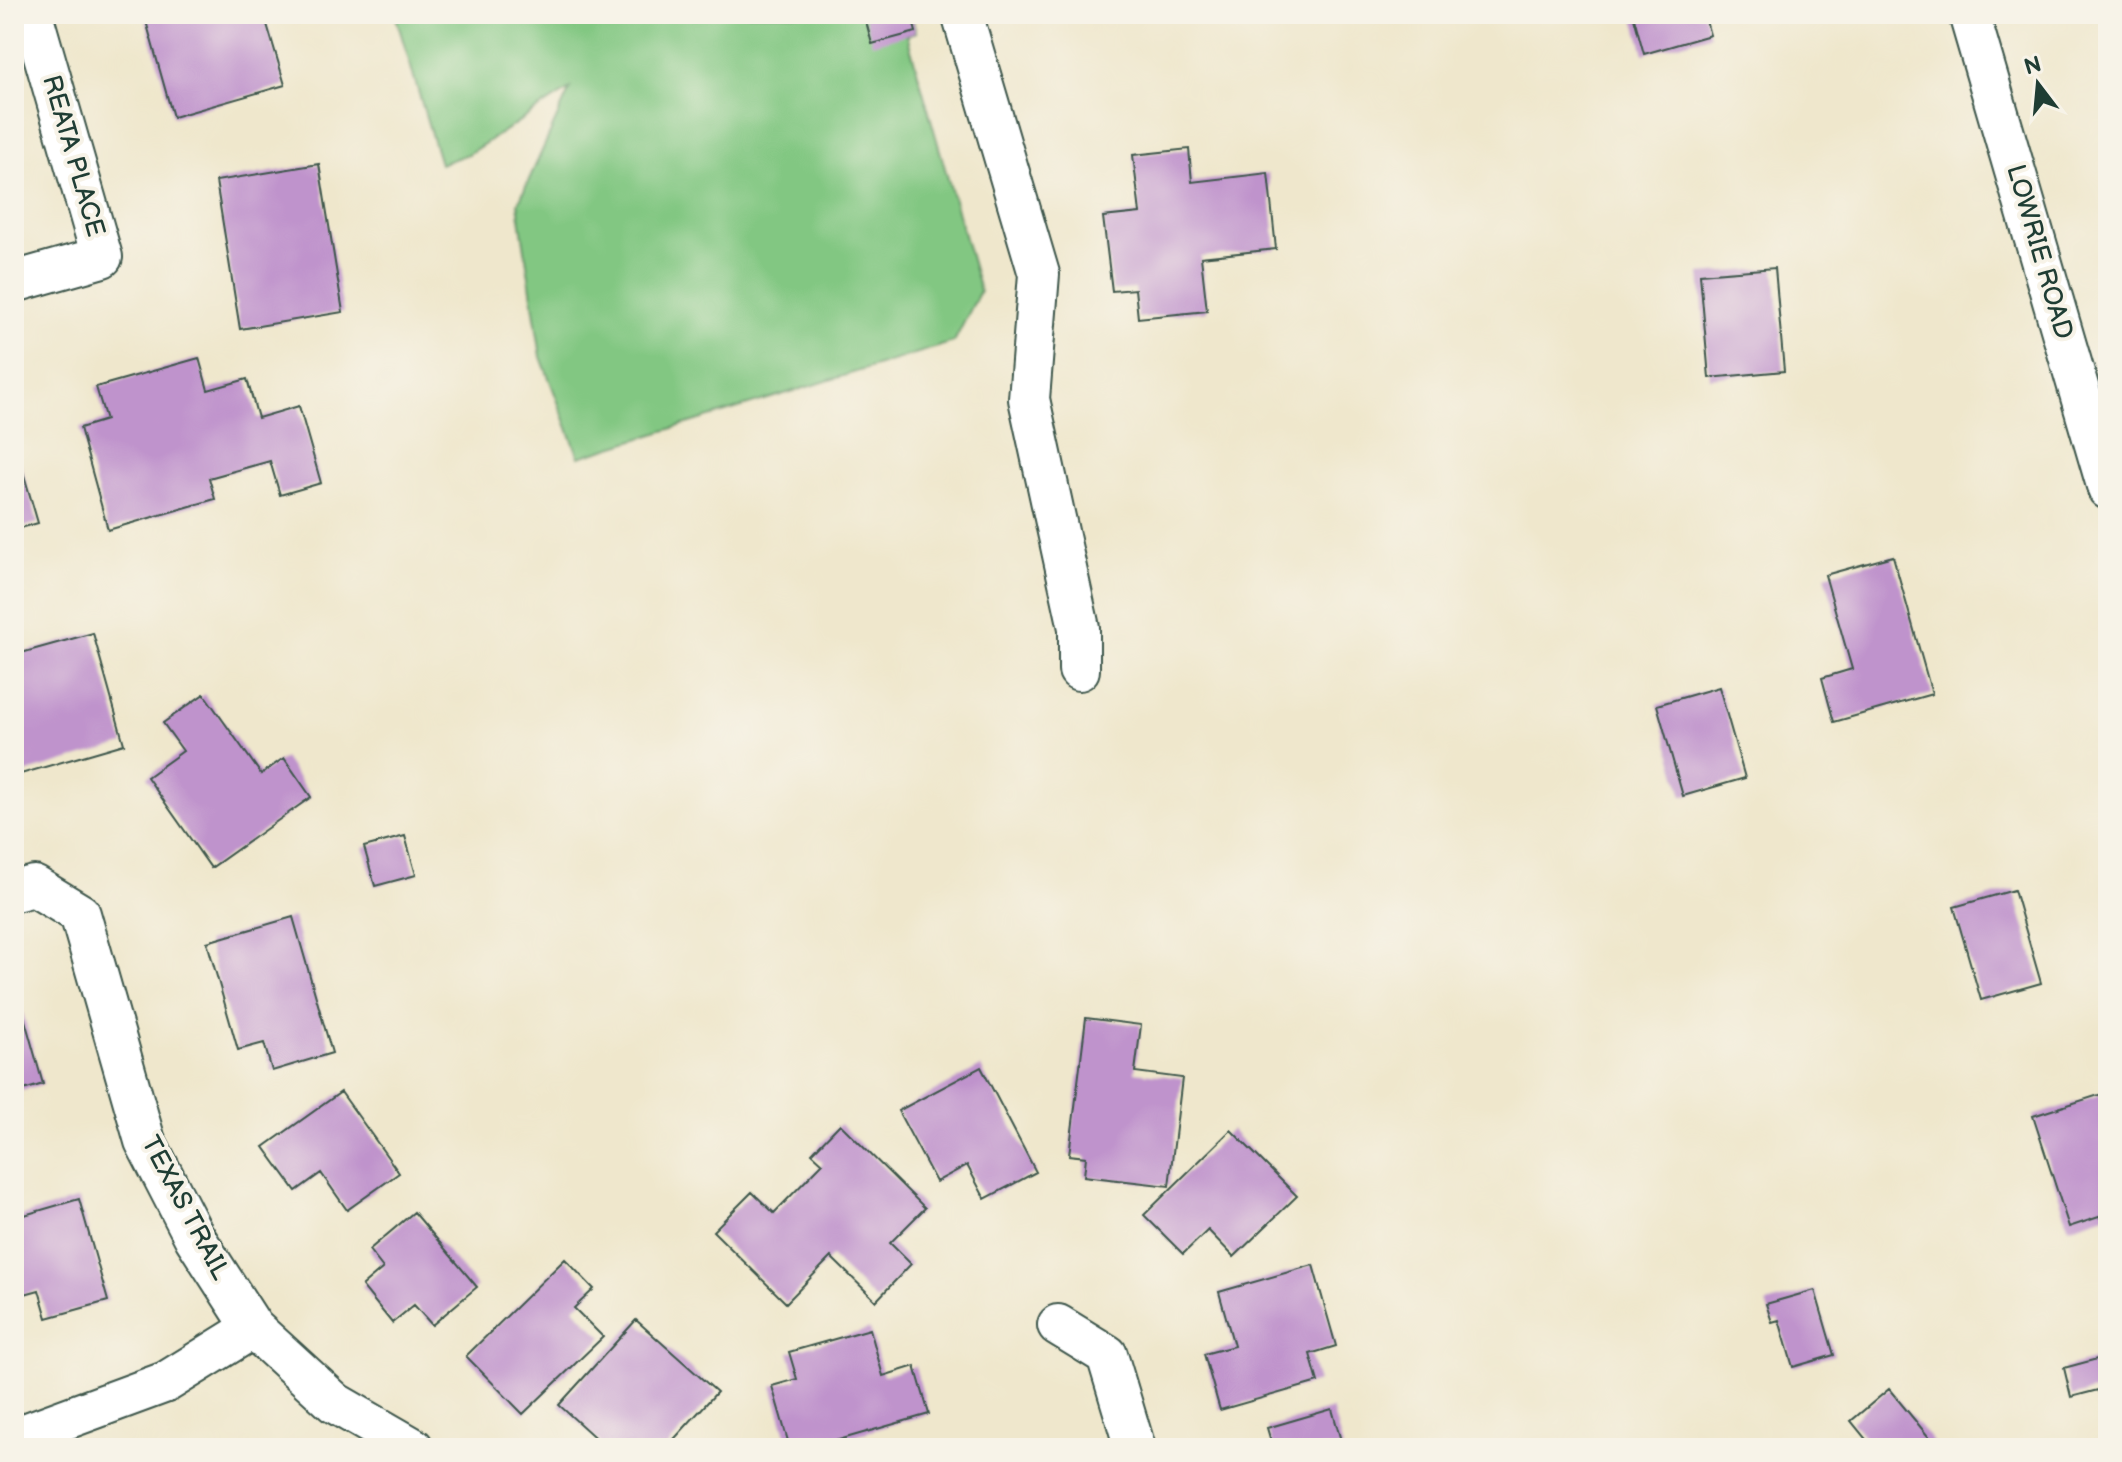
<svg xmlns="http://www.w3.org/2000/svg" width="2122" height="1462" viewBox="0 0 2122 1462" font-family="'Balsamiq Sans',sans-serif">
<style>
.green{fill:#82c782;stroke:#50825b;stroke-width:2}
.building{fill:#bf93cc}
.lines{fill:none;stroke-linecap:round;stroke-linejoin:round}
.minor-casing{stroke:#3e564b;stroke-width:44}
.minor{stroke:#fff;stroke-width:40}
.labels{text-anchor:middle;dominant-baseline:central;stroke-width:8;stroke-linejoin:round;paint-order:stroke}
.street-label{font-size:26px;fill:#1f3d34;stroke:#f7f3e8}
</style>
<rect width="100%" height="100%" fill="#f7f3e8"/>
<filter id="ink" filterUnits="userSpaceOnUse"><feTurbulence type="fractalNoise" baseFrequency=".0125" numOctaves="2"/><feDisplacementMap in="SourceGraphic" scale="16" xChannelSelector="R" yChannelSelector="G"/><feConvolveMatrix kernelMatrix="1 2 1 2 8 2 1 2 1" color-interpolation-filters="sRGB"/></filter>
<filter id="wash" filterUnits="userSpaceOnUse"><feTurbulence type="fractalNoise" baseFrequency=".006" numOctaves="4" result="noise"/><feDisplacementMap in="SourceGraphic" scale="32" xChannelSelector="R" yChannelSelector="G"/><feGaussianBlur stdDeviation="1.8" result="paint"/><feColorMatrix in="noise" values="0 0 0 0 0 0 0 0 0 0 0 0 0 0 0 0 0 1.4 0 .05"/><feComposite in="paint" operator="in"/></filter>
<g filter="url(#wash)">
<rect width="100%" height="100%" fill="#efe7cc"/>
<path class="green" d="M 395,14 L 911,14 L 916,32 L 907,35 L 980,291 L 954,342 L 579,457 L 541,357 L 518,204 L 570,89 L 468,154 L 440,164 Z"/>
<g id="blocks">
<path class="building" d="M 144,14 L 264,14 L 285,85 L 173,117 Z
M 864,14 L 911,14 L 916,32 L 872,44 Z
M 1633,14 L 1704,14 L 1710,35 L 1644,54 Z
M 1189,149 L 1192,182 L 1268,173 L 1276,249 L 1201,257 L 1207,311 L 1138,318 L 1135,289 L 1112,291 L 1103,217 L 1140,213 L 1133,155 Z
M 319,164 L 343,312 L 240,329 L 216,181 Z
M 1775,268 L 1784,371 L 1709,378 L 1700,274 Z
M 199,358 L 208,390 L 247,379 L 258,418 L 299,406 L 321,483 L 280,495 L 270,461 L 209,478 L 215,499 L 108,530 L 80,428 L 106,420 L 96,387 Z
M 14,441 L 38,523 L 14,530 Z
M 1893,556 L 1932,694 L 1834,722 L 1822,678 L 1852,669 L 1825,575 Z
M 93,633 L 124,744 L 14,776 L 14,655 Z
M 1719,687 L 1745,778 L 1683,796 L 1657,705 Z
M 204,694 L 261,774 L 284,758 L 311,797 L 211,868 L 147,777 L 183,751 L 163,723 Z
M 405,836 L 416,875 L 375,886 L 364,847 Z
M 2014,890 L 2041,983 L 1981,1000 L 1954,907 Z
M 293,917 L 332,1053 L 272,1071 L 264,1043 L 238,1050 L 207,942 Z
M 17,992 L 43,1084 L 14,1093 L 14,993 Z
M 1086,1018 L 1141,1025 L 1135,1072 L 1182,1078 L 1169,1186 L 1084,1176 L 1086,1157 L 1069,1155 Z
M 981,1067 L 1036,1172 L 985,1199 L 967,1165 L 936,1182 L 898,1111 Z
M 341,1092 L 399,1173 L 347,1210 L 321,1173 L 296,1191 L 264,1147 Z
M 2108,1092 L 2108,1214 L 2069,1227 L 2033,1116 Z
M 840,1124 L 925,1208 L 890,1243 L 911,1264 L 876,1301 L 831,1257 L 786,1303 L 713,1231 L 752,1192 L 774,1213 L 823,1163 L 812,1153 Z
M 1231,1130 L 1297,1196 L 1234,1257 L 1208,1230 L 1183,1254 L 1144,1215 Z
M 79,1199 L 108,1301 L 47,1318 L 39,1290 L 14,1297 L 14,1218 Z
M 414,1212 L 477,1287 L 432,1325 L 414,1305 L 392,1323 L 362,1286 L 383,1268 L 369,1250 Z
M 565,1259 L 594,1289 L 574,1308 L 603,1337 L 523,1414 L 466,1356 Z
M 1313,1265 L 1336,1346 L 1310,1354 L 1318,1382 L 1220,1410 L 1204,1354 L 1234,1346 L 1219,1292 Z
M 1815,1290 L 1834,1355 L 1793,1367 L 1779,1320 L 1772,1322 L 1766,1304 Z
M 636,1320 L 717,1392 L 666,1448 L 597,1448 L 601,1443 L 559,1405 Z
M 870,1329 L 883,1376 L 915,1366 L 929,1414 L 811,1448 L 790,1448 L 772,1386 L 797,1379 L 789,1352 Z
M 2108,1356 L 2108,1425 L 2107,1425 L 2098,1390 L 2071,1397 L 2064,1368 Z
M 1889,1389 L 1937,1447 L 1936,1448 L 1873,1448 L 1851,1421 Z
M 1332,1409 L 1343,1448 L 1273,1448 L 1267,1428 Z"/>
</g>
</g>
<g filter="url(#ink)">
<use href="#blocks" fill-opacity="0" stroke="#3e564b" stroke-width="2"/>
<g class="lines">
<defs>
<path id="minor" d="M 962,14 L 1039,274 L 1029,399 L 1079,628 L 1079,670
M 1969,14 L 2108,489
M 14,282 L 102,257 L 32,14
M 14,891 L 34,886 L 80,914 L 145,1141 L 195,1238 L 253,1328 L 335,1403 L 413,1448
M 1058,1325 L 1107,1355 L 1135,1448
M 14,1438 L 166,1382 L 253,1328"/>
</defs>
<use href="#minor" class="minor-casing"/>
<use href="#minor" class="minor"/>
</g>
</g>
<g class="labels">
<g class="street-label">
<text transform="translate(73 156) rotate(74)">REATA PLACE</text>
<text transform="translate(2039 252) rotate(74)">LOWRIE ROAD</text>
<text transform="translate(185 1208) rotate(62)">TEXAS TRAIL</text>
</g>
</g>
<rect width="2122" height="1462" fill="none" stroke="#f7f3e8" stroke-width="48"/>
<g transform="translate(2038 84) rotate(344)" stroke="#f7f3e8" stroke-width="6" paint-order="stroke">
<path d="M0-6L14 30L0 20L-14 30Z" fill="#1f3d34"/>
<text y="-12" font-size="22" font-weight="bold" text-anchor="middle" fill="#1f3d34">N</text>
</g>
</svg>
